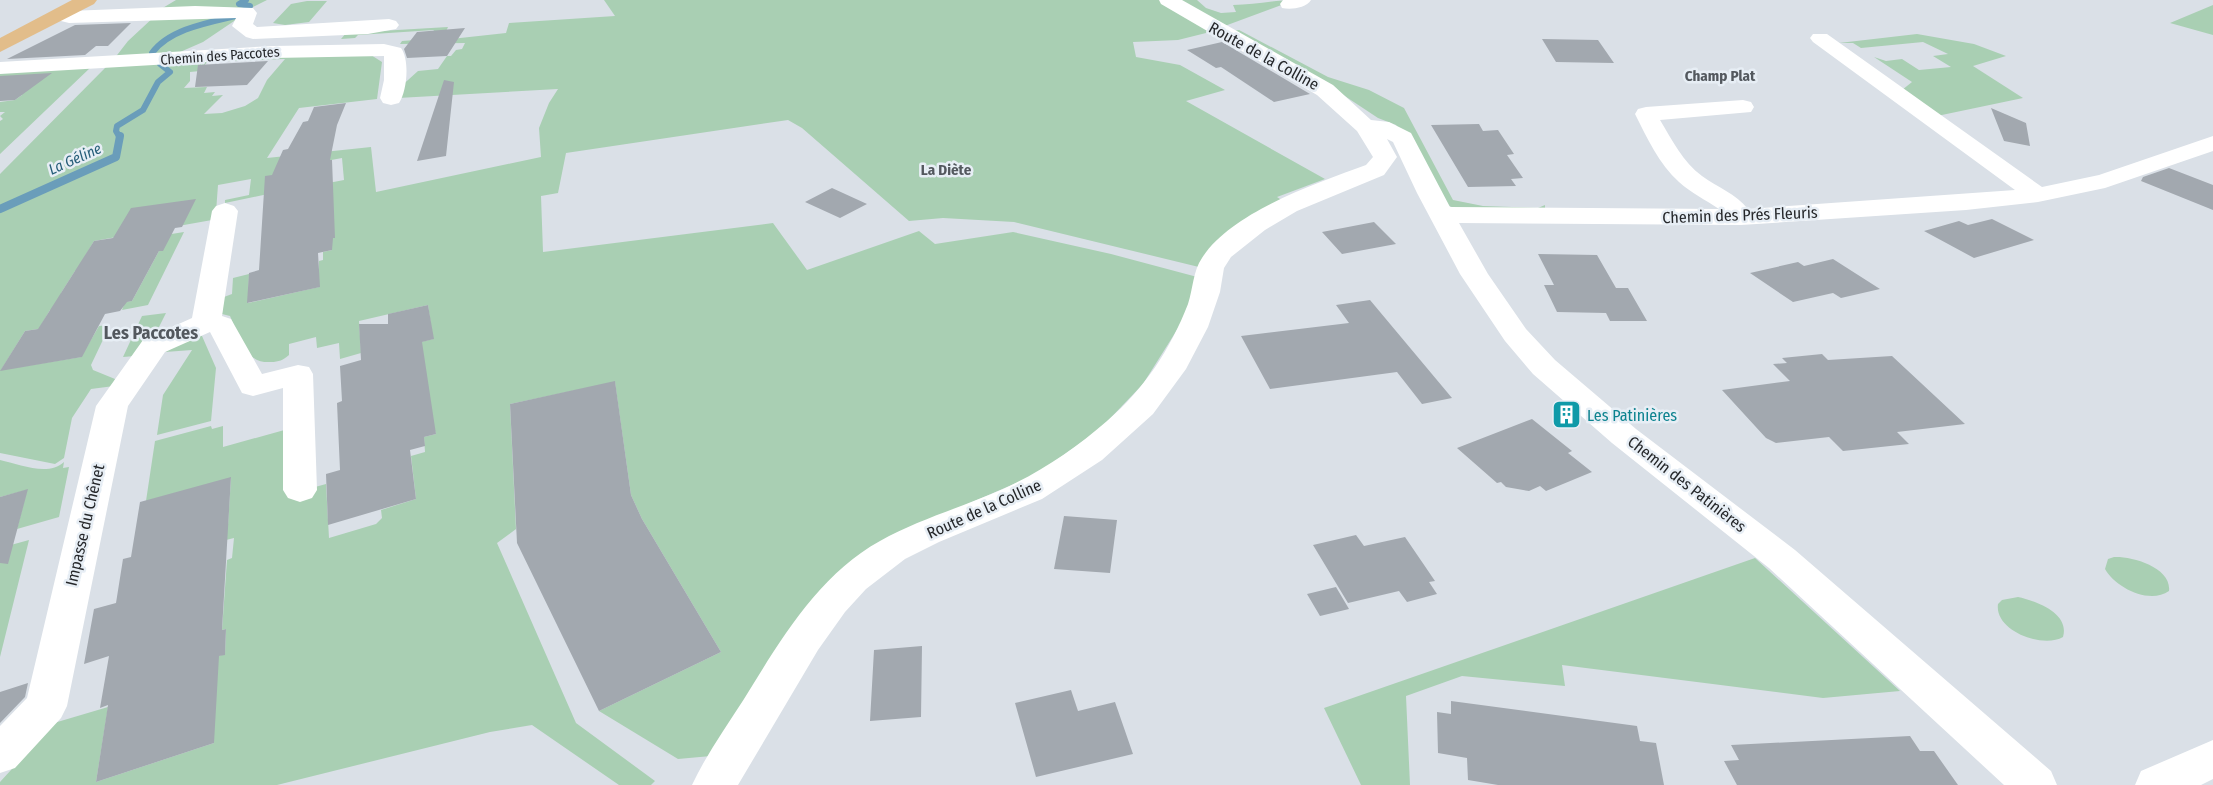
<svg xmlns="http://www.w3.org/2000/svg" width="2213" height="785" viewBox="0 0 2213 785" font-family="'Fira Sans Condensed',sans-serif">
<style>
.green{fill:#a9cfb3}
.lines{fill:none;stroke-linecap:round;stroke-linejoin:round}
.stream-far1{stroke:#6a9dba;stroke-width:6}
.stream{stroke:#6a9dba;stroke-width:8}
.building{fill:#a2a8af}
.minor{fill:#fff;fill-rule:evenodd}
.major{fill:#e2bd8a;fill-rule:evenodd}
.labels{text-anchor:middle;dominant-baseline:central;stroke-width:5;stroke-linejoin:round;paint-order:stroke}
.far-street-label{font-size:14px;fill:#25272a;stroke:#e7eef5}
.far-neighbourhood-label{font-size:15px;font-weight:bold;fill:#53585e;stroke:#e7eef5}
.far-water-label{font-size:15px;font-style:italic;fill:#275e79;stroke:#e7eef5}
.street-label{font-size:16px;fill:#25272a;stroke:#e7eef5}
.culture-label{font-size:16px;fill:#0d838f;stroke:#e7eef5;text-anchor:start}
.neighbourhood-label{font-size:18px;font-weight:bold;fill:#53585e;stroke:#e7eef5}
</style>
<rect width="100%" height="100%" fill="#dae0e7"/>
<path class="green" d="M 176,0 L 267,0 L 249,9 L 161,9 Z
M 604,0 L 1160,0 L 1214,31 L 1178,40 L 1133,42 L 1136,57 L 1180,65 L 1225,90 L 1186,101 L 1325,179 L 1277,197 L 1283,201 L 1203,268 L 1014,222 L 943,218 L 909,221 L 802,128 L 788,120 L 566,153 L 558,193 L 541,196 L 543,252 L 773,223 L 807,270 L 919,231 L 935,244 L 1013,232 L 1111,254 L 1201,278 L 1192,306 L 1143,384 L 1100,429 L 1037,474 L 896,535 L 711,756 L 678,759 L 599,711 L 721,652 L 642,519 L 631,495 L 615,382 L 510,404 L 516,529 L 497,543 L 576,723 L 655,781 L 651,785 L 619,785 L 532,725 L 490,732 L 277,785 L 0,785 L 0,782 L 54,723 L 108,707 L 96,782 L 214,743 L 212,658 L 225,654 L 226,629 L 222,630 L 227,560 L 232,558 L 234,538 L 222,541 L 228,525 L 231,478 L 146,501 L 155,441 L 211,426 L 212,429 L 223,426 L 223,447 L 288,429 L 286,495 L 326,484 L 329,538 L 376,524 L 382,518 L 381,510 L 416,499 L 411,456 L 425,452 L 424,437 L 436,434 L 409,345 L 433,339 L 428,305 L 359,321 L 361,353 L 340,359 L 339,343 L 317,348 L 316,337 L 289,344 L 289,355 C 283,360 279,362 271,362 C 244,364 239,336 230,316 L 222,314 L 224,297 L 232,294 L 233,278 L 249,274 L 248,303 L 319,287 L 319,261 L 323,260 L 323,252 L 332,250 L 323,184 L 344,180 L 342,158 L 283,169 L 282,191 L 225,203 L 225,200 L 249,195 L 251,179 L 218,185 L 216,212 L 212,220 L 94,241 L 85,256 L 85,269 L 75,271 L 61,293 L 61,309 L 50,310 L 40,327 L 57,326 L 25,331 L 1,370 L 81,357 L 99,326 L 110,325 L 91,365 L 93,370 L 115,379 L 114,386 L 91,389 L 72,418 L 64,458 L 55,464 L 0,453 L 0,174 L 107,66 L 194,60 L 192,64 L 207,62 L 200,71 L 190,72 L 190,81 L 184,88 L 207,87 L 204,93 L 215,92 L 212,96 L 223,95 L 204,114 L 222,113 L 245,106 L 258,98 L 267,80 L 285,59 L 228,61 L 230,58 L 371,55 L 382,62 L 377,99 L 299,108 L 267,158 L 371,147 L 376,192 L 541,157 L 539,128 L 549,103 L 558,89 L 398,98 L 398,89 L 418,71 L 438,69 L 447,56 L 451,56 L 456,50 L 462,49 L 465,43 L 400,44 L 402,41 L 429,39 L 434,30 L 358,35 L 355,38 L 341,39 L 346,33 L 448,27 L 442,40 L 506,33 L 509,23 L 615,16 Z
M 1176,0 L 1197,0 L 1206,8 L 1221,13 L 1236,12 L 1233,5 C 1254,5 1274,0 1295,0 L 1222,27 Z
M 307,1 L 327,1 L 309,22 L 285,25 L 273,23 L 291,4 Z
M 2213,5 L 2213,35 L 2170,23 Z
M 156,15 L 243,15 L 203,42 L 171,56 L 114,59 L 128,41 Z
M 1239,30 L 1328,77 L 1369,90 L 1404,108 L 1453,200 L 1483,206 L 1538,208 L 1545,205 L 1545,208 L 1540,210 L 1454,208 L 1447,205 L 1396,125 L 1378,118 L 1310,73 L 1233,31 Z
M 1917,34 L 1974,44 L 2006,56 L 1973,66 L 2023,98 L 1937,116 L 1902,90 L 1912,82 L 1874,57 L 1886,61 L 1902,59 L 1919,70 L 1951,67 L 1933,56 L 1948,54 L 1923,42 L 1861,48 L 1853,43 L 1839,43 Z
M 91,67 L 0,154 L 0,121 L 3,119 L 0,116 L 5,112 L 0,112 L 0,102 L 15,100 L 22,95 L 0,96 L 0,71 Z
M 184,232 L 148,305 L 122,310 L 125,302 L 132,301 L 159,251 L 163,250 L 159,236 Z
M 166,313 L 158,329 L 160,335 L 135,356 L 123,357 L 142,316 Z
M 197,335 L 202,336 L 216,368 L 211,421 L 157,435 L 163,395 L 192,350 L 165,352 Z
M 0,460 C 19,464 48,477 64,462 L 63,468 L 69,467 L 59,517 L 17,529 L 27,490 L 0,497 Z
M 29,540 L 0,657 L 0,548 Z
M 2114,557 C 2131,556 2172,567 2169,591 C 2149,605 2115,587 2105,569 L 2108,559 Z
M 1755,558 L 1900,691 L 1823,698 L 1562,665 L 1565,686 L 1462,676 L 1406,696 L 1410,785 L 1361,785 L 1324,708 Z
M 2018,597 C 2036,601 2070,613 2063,637 C 2043,649 1994,631 1998,604 L 2002,600 Z"/>
<g class="lines">
<path class="stream-far1" d="M 246,0 L 239,4 L 250,6 L 248,9
M 153,57 L 152,53 C 170,28 212,22 240,15
M 120,138 L 116,131 L 117,126 L 143,110 L 158,82 L 170,72 L 160,64"/>
<path class="stream" d="M 0,209 L 116,157 L 120,136"/>
</g>
<path class="building" d="M 131,23 L 108,46 L 96,46 L 85,55 L 7,59 L 75,25 Z
M 465,28 L 447,56 L 407,58 L 404,49 L 417,32 Z
M 1542,39 L 1598,40 L 1614,63 L 1556,62 Z
M 1222,42 L 1310,94 L 1274,102 L 1221,67 L 1216,68 L 1187,50 Z
M 268,61 L 247,85 L 195,87 L 198,65 Z
M 52,73 L 15,100 L 0,101 L 0,76 Z
M 444,80 L 454,82 L 446,156 L 417,161 Z
M 346,103 L 337,125 L 330,160 L 332,160 L 335,238 L 333,238 L 332,250 L 318,253 L 320,287 L 247,303 L 249,273 L 259,270 L 265,176 L 272,175 L 283,150 L 288,149 L 303,122 L 308,121 L 314,107 Z
M 1991,108 L 2026,123 L 2030,146 L 2004,141 Z
M 1479,124 L 1483,131 L 1498,130 L 1514,154 L 1507,155 L 1523,178 L 1511,179 L 1516,186 L 1468,187 L 1431,125 Z
M 2169,168 L 2213,185 L 2213,210 L 2141,181 L 2143,177 Z
M 832,188 L 867,204 L 840,218 L 805,202 Z
M 196,199 L 182,227 L 175,228 L 163,251 L 159,251 L 132,301 L 127,302 L 120,311 L 105,314 L 82,357 L 0,371 L 25,331 L 38,329 L 94,241 L 113,238 L 131,208 Z
M 1992,219 L 2034,240 L 1974,258 L 1924,231 L 1959,221 L 1968,225 Z
M 1374,222 L 1396,244 L 1342,254 L 1322,232 Z
M 1538,254 L 1597,255 L 1616,288 L 1628,288 L 1647,321 L 1610,321 L 1606,313 L 1557,312 L 1544,285 L 1554,285 Z
M 1833,259 L 1880,289 L 1841,298 L 1833,293 L 1793,302 L 1750,273 L 1798,262 L 1804,266 Z
M 1370,300 L 1452,398 L 1422,404 L 1397,372 L 1270,389 L 1241,336 L 1349,323 L 1336,305 Z
M 428,305 L 434,339 L 422,342 L 436,434 L 424,437 L 425,446 L 410,450 L 416,499 L 328,525 L 326,474 L 340,470 L 337,403 L 342,401 L 340,366 L 361,360 L 359,324 L 388,324 L 388,314 Z
M 1822,354 L 1828,360 L 1892,356 L 1965,424 L 1897,432 L 1909,444 L 1843,451 L 1829,437 L 1776,443 L 1766,438 L 1722,390 L 1790,381 L 1773,364 L 1787,363 L 1782,358 Z
M 615,381 L 631,495 L 642,519 L 721,652 L 599,711 L 517,543 L 510,404 Z
M 1532,419 L 1572,451 L 1568,453 L 1592,472 L 1546,491 L 1540,486 L 1529,491 L 1506,487 L 1501,482 L 1497,483 L 1457,448 Z
M 231,477 L 222,630 L 226,629 L 225,655 L 219,656 L 214,743 L 96,782 L 108,705 L 100,708 L 109,656 L 84,664 L 94,609 L 116,603 L 123,559 L 131,557 L 140,502 Z
M 28,489 L 8,564 L 0,563 L 0,497 Z
M 1064,516 L 1117,520 L 1110,573 L 1054,569 Z
M 1356,535 L 1364,546 L 1405,537 L 1435,581 L 1429,582 L 1437,594 L 1407,602 L 1399,591 L 1348,603 L 1313,545 Z
M 1336,587 L 1349,609 L 1320,616 L 1307,594 Z
M 922,646 L 921,717 L 870,721 L 874,650 Z
M 28,683 L 25,697 L 0,723 L 0,692 Z
M 1071,690 L 1078,711 L 1115,702 L 1133,754 L 1036,777 L 1015,703 Z
M 1451,701 L 1637,726 L 1640,741 L 1656,743 L 1664,785 L 1498,785 L 1468,780 L 1467,758 L 1438,753 L 1437,712 L 1451,714 Z
M 1910,736 L 1920,751 L 1934,751 L 1958,785 L 1737,785 L 1724,761 L 1739,760 L 1731,745 Z"/>
<g class="lines">
<path class="minor" d="M 1159,0 L 1182,0 L 1333,85 L 1371,120 L 1389,122 L 1411,133 L 1450,207 L 1719,209 C 1706,200 1691,193 1679,182 C 1659,164 1647,138 1635,114 L 1638,109 L 1646,107 L 1743,100 L 1751,102 L 1754,107 L 1751,112 L 1660,120 C 1672,140 1683,162 1702,176 C 1717,187 1736,194 1748,209 L 2015,190 L 1813,42 L 1810,38 L 1813,34 L 1827,34 L 2042,187 L 2099,175 L 2213,136 L 2213,151 L 2105,188 L 2038,202 L 1966,210 L 1741,225 L 1459,223 L 1488,274 L 1526,329 L 1555,360 L 1636,429 L 1795,550 L 2051,771 L 2057,785 L 2004,785 L 1769,568 L 1612,443 L 1533,374 L 1505,341 L 1460,274 L 1417,193 L 1393,142 L 1387,139 L 1397,157 L 1384,175 L 1297,211 L 1265,230 L 1231,257 L 1224,268 L 1220,292 L 1208,327 L 1186,369 L 1153,414 L 1102,460 L 1042,499 L 939,542 L 905,559 L 866,589 L 845,612 L 818,650 L 738,785 L 692,785 C 706,755 726,727 744,699 C 780,641 818,575 880,541 C 919,519 963,507 1003,489 C 1041,472 1076,448 1107,421 C 1145,388 1170,350 1188,304 C 1193,289 1193,271 1202,258 C 1231,212 1317,183 1366,165 L 1373,157 L 1357,131 L 1317,95 L 1161,4 Z
M 1283,0 L 1311,0 C 1306,8 1291,10 1282,8 L 1280,4 Z
M 195,6 L 253,8 L 257,13 L 253,24 L 257,27 L 389,19 L 396,21 L 399,25 L 396,29 L 368,34 L 253,39 L 246,37 L 232,26 L 236,18 L 69,23 L 53,19 L 50,15 L 53,11 L 60,9 L 69,11 Z
M 384,44 L 401,48 C 410,60 407,91 399,103 L 391,105 L 383,103 L 380,98 L 384,80 L 384,56 L 273,58 L 0,74 L 0,62 L 273,46 Z
M 225,203 L 234,206 L 238,211 L 222,316 L 231,319 L 262,374 L 298,365 L 309,367 L 313,374 L 317,490 L 312,498 L 300,502 L 288,498 L 283,490 L 283,388 L 253,396 L 242,393 L 210,332 L 165,352 L 128,406 L 67,706 L 61,718 L 15,768 L 0,773 L 0,726 L 27,698 L 96,406 L 143,340 L 192,318 L 212,211 L 216,206 Z
M 2213,740 L 2213,779 L 2201,785 L 2135,785 L 2141,771 Z"/>
<path class="major" d="M 72,0 L 97,0 L 94,4 L 0,52 L 0,38 Z"/>
</g>
<defs>
<symbol id="building-square" viewBox="-11 -11 22 22"><rect x="-9" y="-9" width="18" height="18" rx="4" fill="#0f9aa8" stroke="#e7eef5"/><path d="M-4-6H4V6H1V3H-1V6H-4ZM-2.5-4.3h1.7v1.8h-1.7ZM.8-4.3h1.7v1.8H.8ZM-2.5-1h1.7V.8h-1.7ZM.8-1h1.7V.8H.8Z" fill="#fff"/></symbol>
</defs>
<g fill-rule="evenodd">
<use href="#building-square" x="1550" y="398" width="33" height="33"/>
</g>
<g class="labels">
<g class="far-street-label">
<text transform="translate(220 56) rotate(-4)">Chemin des Paccotes</text>
</g>
<g class="far-neighbourhood-label">
<text x="1720" y="76">Champ Plat</text>
<text x="946" y="170">La Diète</text>
</g>
<g class="far-water-label">
<text transform="translate(75 159) rotate(-24)">La Géline</text>
</g>
<g class="street-label">
<text transform="translate(1264 56) rotate(29)">Route de la Colline</text>
<text transform="translate(1740 215) rotate(-2)">Chemin des Prés Fleuris</text>
<text transform="translate(1687 484) rotate(38)">Chemin des Patinières</text>
<text transform="translate(984 509) rotate(-24)">Route de la Colline</text>
<text transform="translate(85 525) rotate(-77)">Impasse du Chênet</text>
</g>
<g class="culture-label">
<text x="1587" y="415">Les Patinières</text>
</g>
<g class="neighbourhood-label">
<text x="151" y="333">Les Paccotes</text>
</g>
</g>
</svg>
